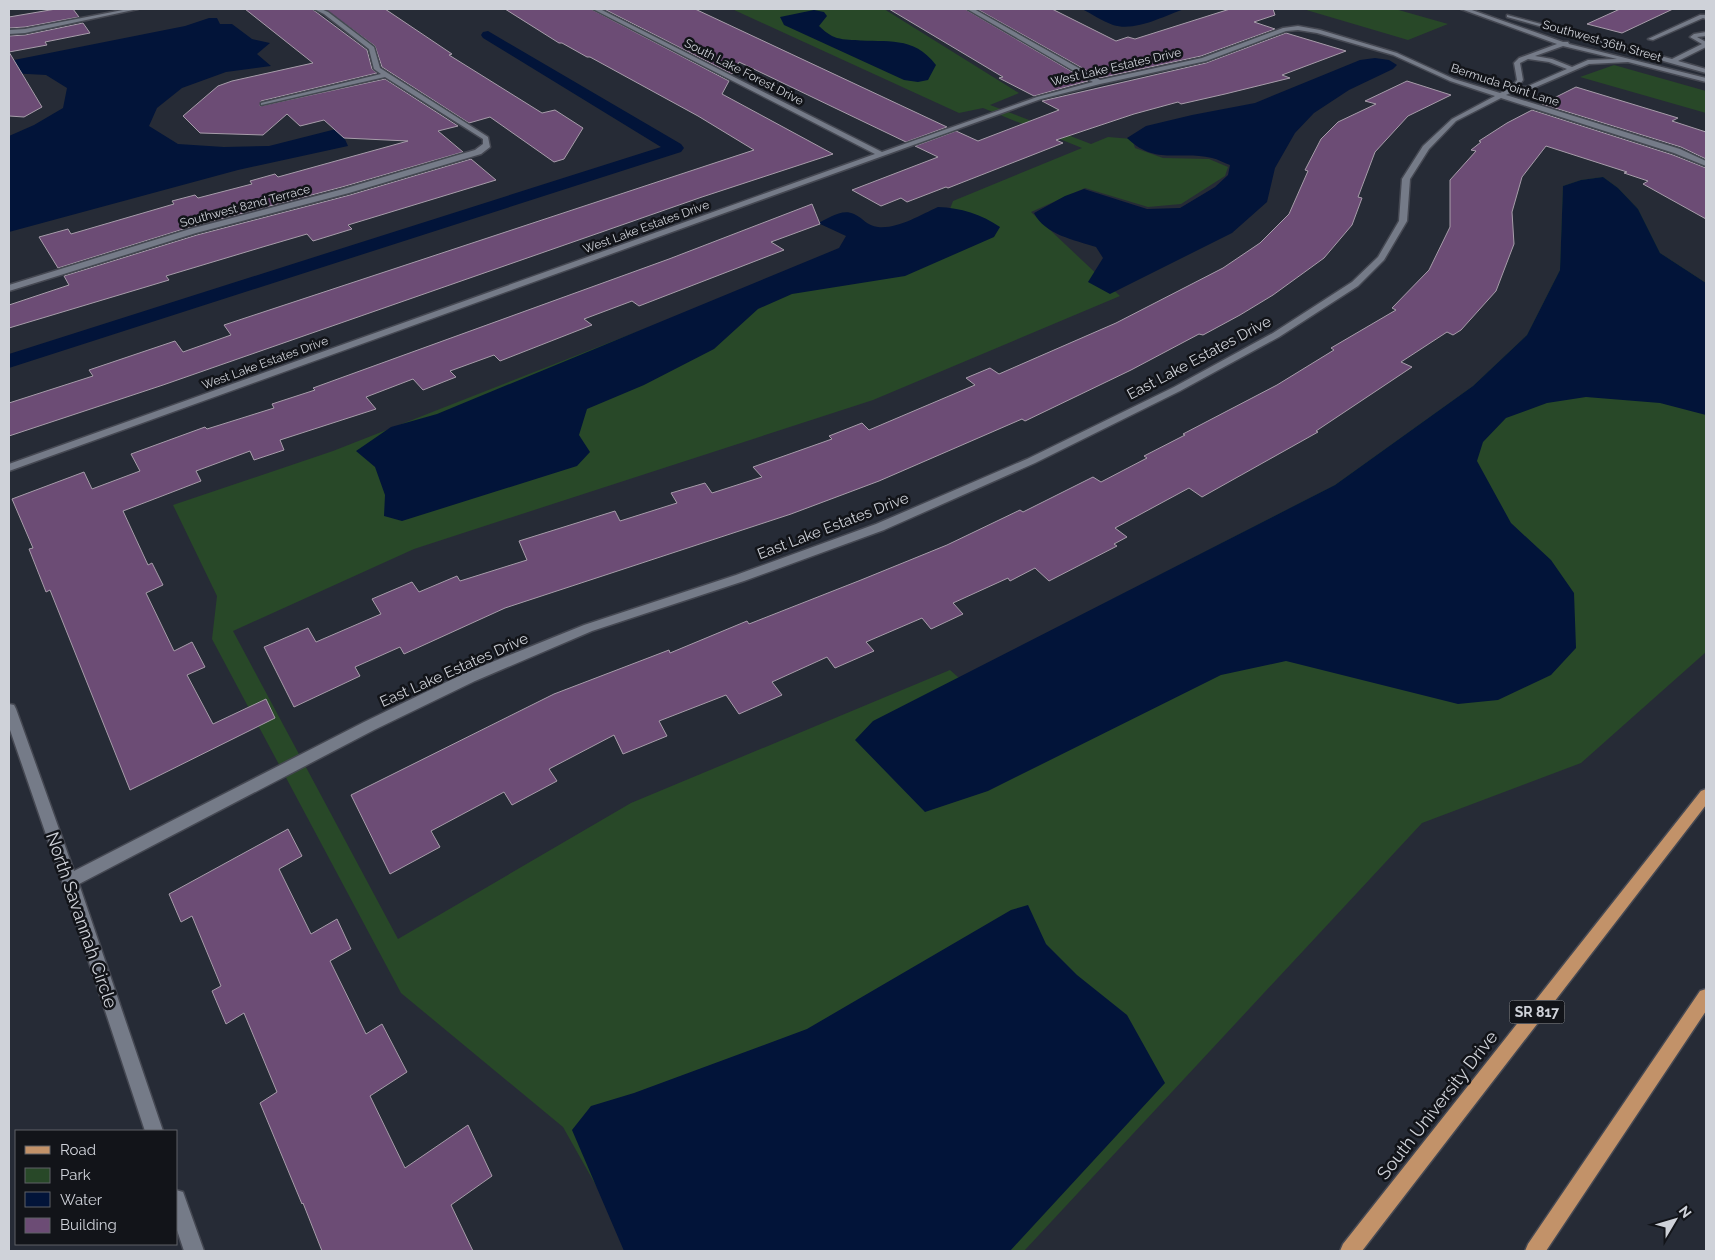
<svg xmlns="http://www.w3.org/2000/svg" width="1715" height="1260" viewBox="0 0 1715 1260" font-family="Raleway,sans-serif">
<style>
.green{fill:#284828}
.water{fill:#021439}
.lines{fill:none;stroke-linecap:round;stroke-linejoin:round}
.canal{fill:#021439;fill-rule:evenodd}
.building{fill:#6c4c75;stroke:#a79daa}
.minor-casing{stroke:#454852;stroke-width:3}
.major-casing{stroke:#454852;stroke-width:3}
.minor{fill:#757b88;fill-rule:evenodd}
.major{fill:#c29269;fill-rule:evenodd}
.labels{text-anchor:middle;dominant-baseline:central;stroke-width:5;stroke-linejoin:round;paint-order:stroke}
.far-street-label{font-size:12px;fill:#cfd2d9;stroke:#121419}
.shield{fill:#121419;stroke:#96999f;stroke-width:1}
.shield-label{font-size:14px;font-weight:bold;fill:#cfd2d9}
.street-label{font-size:15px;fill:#cfd2d9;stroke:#121419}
.near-street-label{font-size:18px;fill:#cfd2d9;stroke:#121419}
</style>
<rect width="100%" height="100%" fill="#262b36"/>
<path class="green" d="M 732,9 L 884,9 L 1019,93 L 990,105 L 1091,144 L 1108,137 L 1132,139 L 1135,148 L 1163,158 L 1209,159 L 1228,167 L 1225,176 L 1181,204 L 1148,207 L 1085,188 L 1031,212 L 1120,296 L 873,400 L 414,549 L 233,631 L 398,939 L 631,803 L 950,670 L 959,678 L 1335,485 L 1473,386 L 1527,335 L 1560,270 L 1563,186 L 1581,180 L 1603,177 L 1618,188 L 1638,209 L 1660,253 L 1706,283 L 1706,652 L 1581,763 L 1422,823 L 1024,1251 L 633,1251 L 563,1127 L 401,993 L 212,639 L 217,596 L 173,505 L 333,451 L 950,209 L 953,201 L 1082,148 L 983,108 L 959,113 Z
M 1303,9 L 1395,9 L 1448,24 L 1408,40 Z
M 1614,65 L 1706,91 L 1706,113 L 1580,77 Z"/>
<path class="water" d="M 1082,9 L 1184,9 C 1164,16 1135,32 1113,25 C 1102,21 1092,14 1082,9 Z
M 814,10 L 824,12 L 827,16 L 819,26 C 823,30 827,33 832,36 C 838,39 847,40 855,40 C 887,43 913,35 936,65 L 928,80 L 918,82 L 904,80 L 784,25 L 780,17 Z
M 209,18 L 217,18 L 220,24 L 232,24 L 252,39 L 270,43 L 257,54 L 271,66 L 226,72 L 182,88 L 157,108 L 149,126 L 178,144 L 224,147 L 269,146 L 340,128 L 348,146 L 238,170 L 9,232 L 9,136 L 34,125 L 63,108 L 67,88 L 46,75 L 9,73 L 9,61 L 185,26 Z
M 1375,58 L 1389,60 L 1397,65 L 1393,69 L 1349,90 L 1314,113 L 1295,133 L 1275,168 L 1267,202 L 1232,233 L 1110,294 L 1088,282 L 1103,258 L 1096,247 C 1075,240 1045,235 1034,213 L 1065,196 L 1084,189 L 1147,209 L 1180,208 L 1215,187 L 1228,175 L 1230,165 C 1224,163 1218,159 1212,158 C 1179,150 1156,166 1127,138 L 1146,126 L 1192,115 L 1255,103 L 1360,60 Z
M 1603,177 L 1618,188 L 1638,209 L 1660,253 L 1706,283 L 1706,415 L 1660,403 L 1586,397 L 1547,403 L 1506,418 L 1483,442 L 1477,461 L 1511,523 L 1551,560 L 1574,593 L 1576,648 L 1551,675 L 1498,700 L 1458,704 L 1286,661 L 1221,675 L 988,791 L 925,812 L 855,740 L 873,721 L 1335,485 L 1473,386 L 1527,335 L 1560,270 L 1563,186 L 1581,180 Z
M 938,207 C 961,208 981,214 1000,227 L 994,237 L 905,276 L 792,294 L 758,309 L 714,349 L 644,385 L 587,409 L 579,435 L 590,452 L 577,466 L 402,521 L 384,516 L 385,495 L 375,467 L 356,451 L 391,427 L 437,414 L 839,248 L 846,236 L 818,223 C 829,218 842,208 854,214 C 863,218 867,226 878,227 C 898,229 920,215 938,207 Z
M 1028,905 L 1046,944 L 1077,975 L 1127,1015 L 1165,1083 L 1010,1251 L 624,1251 L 572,1130 L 591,1106 L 634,1093 L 807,1029 L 1011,910 Z"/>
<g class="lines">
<path class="canal" d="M 488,31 L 681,144 L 684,148 L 681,152 L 9,368 L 9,354 L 661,147 L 483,38 L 481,35 L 483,32 Z"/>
</g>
<path class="building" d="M 56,9 L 73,9 L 79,17 L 25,27 L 9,28 L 9,17 Z
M 245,9 L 312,9 L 367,50 L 372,69 L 377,73 L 261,101 L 260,106 L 385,79 L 458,126 L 438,131 L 463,152 L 342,187 L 190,227 L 58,268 L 39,237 L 68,229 L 71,234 L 174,204 L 172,201 L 195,195 L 198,198 L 252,184 L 250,181 L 275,174 L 278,177 L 408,141 L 344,138 L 324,120 L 300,126 L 287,114 L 263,135 L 200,133 L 183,116 L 218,86 L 232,81 L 313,63 Z
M 325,9 L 385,9 L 452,54 L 449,55 L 542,113 L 555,110 L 583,128 L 564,159 L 554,162 L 490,117 L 469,123 L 382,67 L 375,46 Z
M 505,9 L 591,9 L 729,81 L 722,94 L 833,154 L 702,197 L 163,385 L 9,436 L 9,403 L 93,376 L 89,370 L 175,341 L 183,352 L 231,335 L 224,325 L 754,150 L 698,116 L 590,57 L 587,57 L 562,43 L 559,43 Z
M 604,9 L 695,9 L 947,127 L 906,142 L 739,62 L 732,74 Z
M 889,9 L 965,9 L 1088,81 L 1034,96 L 999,78 L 1003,77 Z
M 977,9 L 1052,9 L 1116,41 L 1128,37 L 1135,39 L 1230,9 L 1273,9 L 1275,15 L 1254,22 L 1275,29 L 1201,56 L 1100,78 Z
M 1620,9 L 1673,9 L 1622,33 L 1587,24 Z
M 83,23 L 90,33 L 45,42 L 47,45 L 9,52 L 42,107 L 24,117 L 9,116 L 9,36 L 25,35 Z
M 1286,33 L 1346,51 L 1282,75 L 1290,78 L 1225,94 L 1181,104 L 1178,102 L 1134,114 L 1056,140 L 1063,143 L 948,188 L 946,187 L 907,202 L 901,198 L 881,206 L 852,190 L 938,157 L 915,146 L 956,131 L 978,141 L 1059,110 L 1042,101 L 1206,63 Z
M 1407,81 L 1451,95 L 1408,116 L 1375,152 L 1358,197 L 1362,198 L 1352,225 L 1324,258 L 1273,295 L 1240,315 L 1203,335 L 1199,334 L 1131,370 L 1025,421 L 1022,419 L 879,481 L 791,514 L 505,608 L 404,654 L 400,647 L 355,667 L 360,676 L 294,707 L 264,647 L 308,628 L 316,642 L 381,614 L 372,599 L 412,582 L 419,592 L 457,576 L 460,581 L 527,560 L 519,541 L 615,511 L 620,521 L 677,503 L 671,493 L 705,483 L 712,493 L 762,477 L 753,467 L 832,439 L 829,436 L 862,423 L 869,430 L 975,385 L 966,378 L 990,368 L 999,374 L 1116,323 L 1223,268 L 1260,243 L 1289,214 L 1308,171 L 1305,170 L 1321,139 L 1338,122 L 1376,104 L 1365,101 Z
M 1576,87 L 1678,118 L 1672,121 L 1706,132 L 1706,159 L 1681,147 L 1542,104 Z
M 1532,110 L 1673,155 L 1706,168 L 1706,219 L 1643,184 L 1648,181 L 1624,173 L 1627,172 L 1546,146 L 1522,177 L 1512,212 L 1514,244 L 1496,291 L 1461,330 L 1453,335 L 1447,332 L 1401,362 L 1412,367 L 1316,431 L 1318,432 L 1202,497 L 1189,488 L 1115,528 L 1127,537 L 1114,544 L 1117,546 L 1049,581 L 1035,568 L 1010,581 L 1008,578 L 953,603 L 963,614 L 931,629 L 922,618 L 866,642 L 874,651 L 835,668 L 827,657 L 772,682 L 782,695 L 739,714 L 726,695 L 659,721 L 667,736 L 623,754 L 614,735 L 549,769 L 557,781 L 512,805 L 504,792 L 431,831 L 440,847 L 390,874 L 351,795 L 554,694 L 669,650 L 670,653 L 747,621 L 749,624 L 861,580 L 947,545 L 1020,510 L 1023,512 L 1093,477 L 1101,482 L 1147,458 L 1144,456 L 1185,435 L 1183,434 L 1277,385 L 1334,350 L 1331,348 L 1396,310 L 1392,308 L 1429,270 L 1450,227 L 1450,180 L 1476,151 L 1471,150 L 1481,142 L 1479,141 L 1507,123 Z
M 471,159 L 496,180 L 348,225 L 352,229 L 313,241 L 307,234 L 266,246 L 166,276 L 169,280 L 9,328 L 9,305 L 69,285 L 64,276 L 197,235 L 350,195 Z
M 812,204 L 820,224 L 771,242 L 784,250 L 639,306 L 632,301 L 584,319 L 592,325 L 500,361 L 494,355 L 450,371 L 456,377 L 423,390 L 413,379 L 366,397 L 376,409 L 280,440 L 284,450 L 254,460 L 250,451 L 196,471 L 201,481 L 123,511 L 148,565 L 152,563 L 163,585 L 146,593 L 174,651 L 192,642 L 205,667 L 187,675 L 213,724 L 266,699 L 275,718 L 130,790 L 50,590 L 46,592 L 29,549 L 33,548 L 12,499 L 84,472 L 92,489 L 140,471 L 131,454 L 205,427 L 207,429 L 274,408 L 272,404 L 315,390 L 313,388 L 669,259 Z
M 288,829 L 302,856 L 279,869 L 311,934 L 337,919 L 351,949 L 330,961 L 366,1034 L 382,1024 L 407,1072 L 370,1096 L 405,1168 L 468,1125 L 492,1176 L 451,1205 L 473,1251 L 322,1251 L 303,1203 L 302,1204 L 260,1103 L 277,1092 L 244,1013 L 226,1024 L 212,991 L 221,986 L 192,916 L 181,922 L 169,894 Z"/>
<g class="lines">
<defs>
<path id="minor" d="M 128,9 L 138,9 L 25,33 L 9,34 L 9,30 L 25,29 Z
M 314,9 L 321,9 L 328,12 L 374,47 L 380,68 L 488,137 L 490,147 L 481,154 L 349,193 L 196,233 L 9,291 L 9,285 L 190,229 L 343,189 L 475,150 L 483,144 L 483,139 L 385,77 L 261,105 L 261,103 L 381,74 L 374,69 L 369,49 L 324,14 Z
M 593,9 L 600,9 L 882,152 L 1037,97 L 1093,82 L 967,9 L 974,9 L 1100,80 L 1202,58 L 1283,28 L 1298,26 L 1320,30 L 1397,53 L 1454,79 L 1500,93 L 1511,88 L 1517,80 L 1514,63 L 1519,58 L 1557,44 L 1461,9 L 1469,9 L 1563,42 L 1568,42 L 1569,44 L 1706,78 L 1706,82 L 1628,62 L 1589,64 L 1529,90 L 1514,91 L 1506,95 L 1680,149 L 1706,161 L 1706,166 L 1674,153 L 1501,98 L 1456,121 L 1429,149 L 1410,179 L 1407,221 L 1384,260 L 1358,286 L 1279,337 L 1180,391 L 1035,463 L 884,530 L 744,581 L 592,631 L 475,681 L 374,730 L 79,884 L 163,1131 L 145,1131 L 62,881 L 9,727 L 9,704 L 14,705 L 16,709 L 74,871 L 364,722 L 465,673 L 584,625 L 736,575 L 876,524 L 1027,459 L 1174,387 L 1273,333 L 1352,282 L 1378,257 L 1399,221 L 1402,179 L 1423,146 L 1452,119 L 1495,96 L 1450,81 L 1393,55 L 1317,33 L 1298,30 L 1286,31 L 1206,61 L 1100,84 L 1041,99 L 9,471 L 9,464 L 875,154 ZM 1563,46 L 1617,59 L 1588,60 L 1572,67 L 1552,59 L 1535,56 ZM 1528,59 L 1549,62 L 1567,69 L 1526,87 L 1518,87 L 1523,80 L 1520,63 Z
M 1507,15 L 1672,59 L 1702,44 L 1690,37 L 1694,34 L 1706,32 L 1706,36 L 1697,37 L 1706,42 L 1706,47 L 1678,61 L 1706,69 L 1706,73 L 1507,17 Z
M 1700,15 L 1706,15 L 1706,19 L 1703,18 L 1653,40 L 1648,39 Z
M 176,1190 L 183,1192 L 204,1251 L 184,1251 L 176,1227 Z"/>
<path id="major" d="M 1706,789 L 1706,805 L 1362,1251 L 1340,1251 L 1343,1244 L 1701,791 Z
M 1706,989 L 1706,1011 L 1546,1251 L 1525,1251 L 1528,1244 L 1700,991 Z"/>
</defs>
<use href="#minor" class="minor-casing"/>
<use href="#major" class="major-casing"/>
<use href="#minor" class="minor"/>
<use href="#major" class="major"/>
</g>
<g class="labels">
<g class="far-street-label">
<text transform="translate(1602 41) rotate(16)">Southwest 36th Street</text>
<text transform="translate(1116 67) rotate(-13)">West Lake Estates Drive</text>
<text transform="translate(744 72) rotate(27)">South Lake Forest Drive</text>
<text transform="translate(1505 85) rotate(18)">Bermuda Point Lane</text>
<text transform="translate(245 206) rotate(-15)">Southwest 82nd Terrace</text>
<text transform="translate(646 227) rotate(-20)">West Lake Estates Drive</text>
<text transform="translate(265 363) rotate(-20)">West Lake Estates Drive</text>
</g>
<rect class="shield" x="1509.5" y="1000.5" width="55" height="23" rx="4"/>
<g class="shield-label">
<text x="1537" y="1012">SR 817</text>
</g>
<g class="street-label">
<text transform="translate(1199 358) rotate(-28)">East Lake Estates Drive</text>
<text transform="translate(833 526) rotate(-21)">East Lake Estates Drive</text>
<text transform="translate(454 670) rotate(-24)">East Lake Estates Drive</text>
</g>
<g class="near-street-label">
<text transform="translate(82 920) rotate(71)">North Savannah Circle</text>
<text transform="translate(1437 1105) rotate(-52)">South University Drive</text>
</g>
</g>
<rect width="1715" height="1260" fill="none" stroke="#cfd2d9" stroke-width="20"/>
<rect x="15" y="1130" width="162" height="115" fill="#121419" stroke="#5e6066"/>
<rect x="25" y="1146" width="25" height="8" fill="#c29269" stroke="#5e6066"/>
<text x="60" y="1155" font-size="15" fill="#cfd2d9">Road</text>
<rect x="25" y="1168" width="25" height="15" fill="#284828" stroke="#5e6066"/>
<text x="60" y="1180" font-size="15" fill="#cfd2d9">Park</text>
<rect x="25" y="1192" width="25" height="15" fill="#021439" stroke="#5e6066"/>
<text x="60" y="1205" font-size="15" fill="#cfd2d9">Water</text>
<rect x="25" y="1218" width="25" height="15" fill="#6c4c75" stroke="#5e6066"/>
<text x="60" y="1230" font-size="15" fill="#cfd2d9">Building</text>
<g transform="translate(1675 1220) rotate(52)" stroke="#121419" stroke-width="4" paint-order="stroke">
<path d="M0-4L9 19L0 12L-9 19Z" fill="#cfd2d9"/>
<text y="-8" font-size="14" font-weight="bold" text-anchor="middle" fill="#cfd2d9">N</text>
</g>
</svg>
